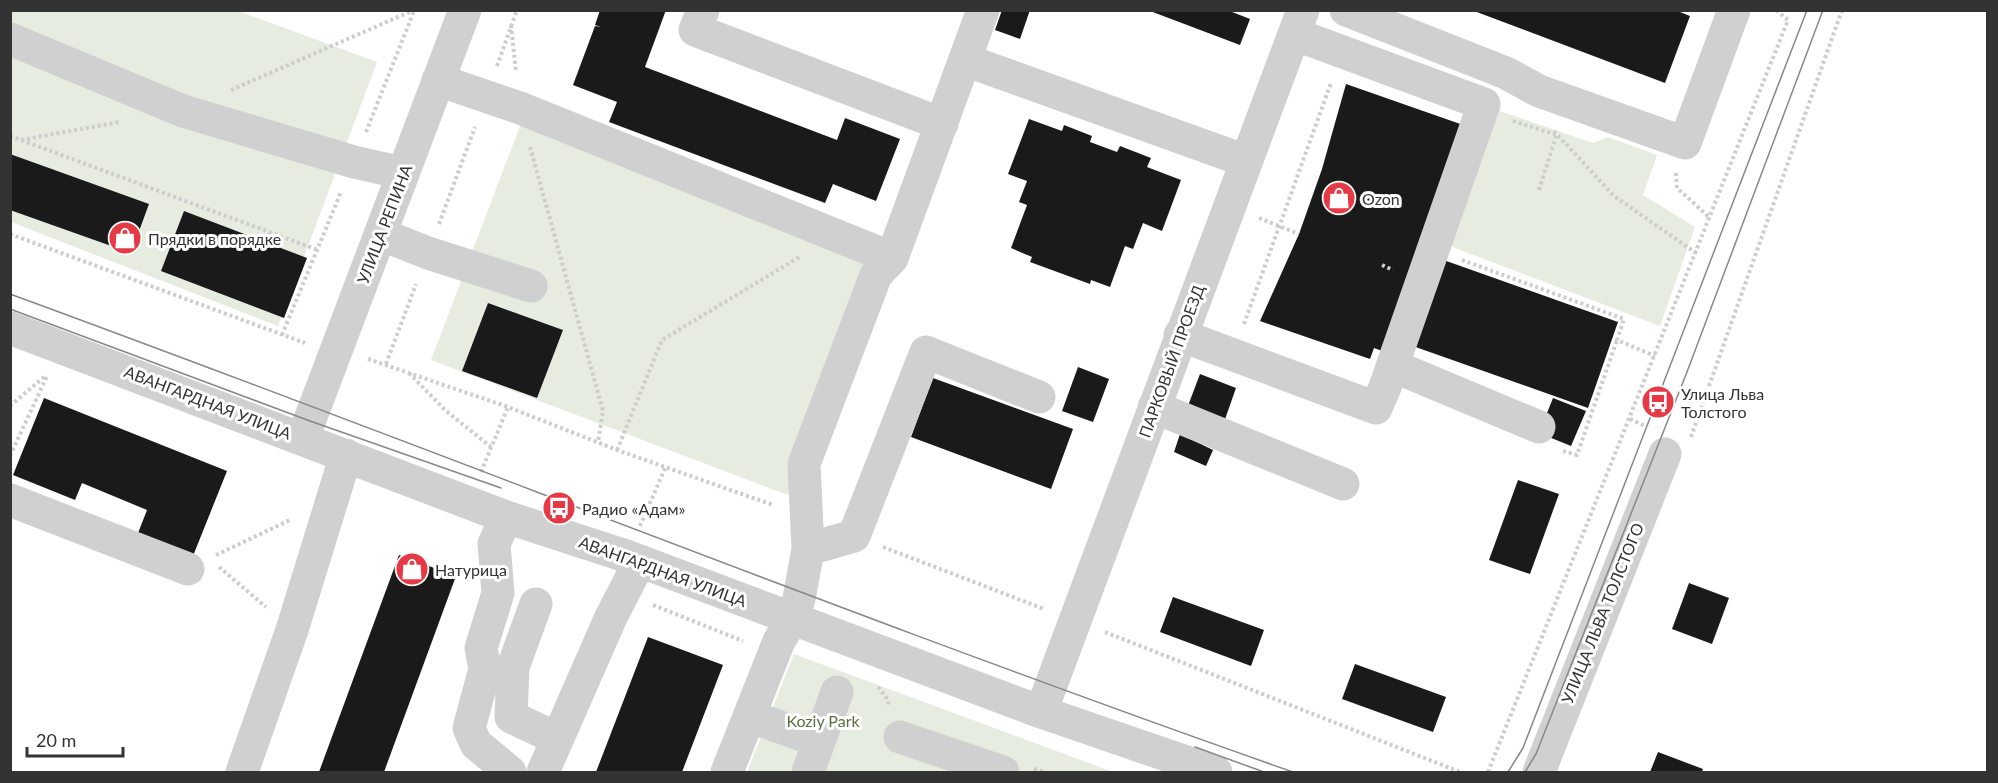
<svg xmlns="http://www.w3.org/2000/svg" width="1998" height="783" viewBox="0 0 1998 783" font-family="Lato,sans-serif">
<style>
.green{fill:#e6ecdf}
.building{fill:#1a1a1a}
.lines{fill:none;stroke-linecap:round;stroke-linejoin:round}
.path{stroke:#cdcdcd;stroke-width:4;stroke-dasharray:3 3;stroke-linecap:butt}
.minor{stroke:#d0d0d0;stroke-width:33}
.tram{stroke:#888;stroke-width:1.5}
.labels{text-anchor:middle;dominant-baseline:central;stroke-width:6;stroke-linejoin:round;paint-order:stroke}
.poi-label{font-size:16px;fill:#333;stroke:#fff;text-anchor:start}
.street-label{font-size:16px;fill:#333;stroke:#fff}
.park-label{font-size:16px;fill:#56703f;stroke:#fff}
</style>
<rect width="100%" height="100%" fill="#fff"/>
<path class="green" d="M 10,11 L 238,11 L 377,62 L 278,326 L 11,222 Z
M 528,105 L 884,244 L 788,495 L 431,360 Z
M 1497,110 L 1593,143 L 1608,137 L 1657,155 L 1643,195 L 1695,227 L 1660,326 L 1450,246 Z
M 794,654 L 1113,772 L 747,772 Z"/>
<path class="building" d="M 600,10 L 666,10 L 645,67 L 837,140 L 845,118 L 900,139 L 876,201 L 833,184 L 825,203 L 609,122 L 617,102 L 573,85 L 595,26 L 601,27 L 595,25 Z
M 1002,10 L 1030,10 L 1020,39 L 995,30 Z
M 1227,10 L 1250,19 L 1240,45 L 1150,11 Z
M 1629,10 L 1675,10 L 1690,16 L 1665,83 L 1474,11 Z
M 1346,84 L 1466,126 L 1421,252 L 1618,322 L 1588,408 L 1390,338 L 1385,352 L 1374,348 L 1370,359 L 1260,321 L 1299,234 L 1322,169 Z
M 1029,119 L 1062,131 L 1064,125 L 1092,136 L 1090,142 L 1117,152 L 1120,146 L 1151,158 L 1147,167 L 1181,180 L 1162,231 L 1143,223 L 1133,249 L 1125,246 L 1110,287 L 1091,280 L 1090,284 L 1030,262 L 1032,257 L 1011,248 L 1027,205 L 1019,202 L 1027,181 L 1008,174 Z
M 10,154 L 149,204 L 131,253 L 10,210 Z
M 184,211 L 307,258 L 284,318 L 161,271 Z
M 488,303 L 563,330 L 537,398 L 462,371 Z
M 1078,367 L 1109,379 L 1093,422 L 1062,411 Z
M 1200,374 L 1236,388 L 1223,425 L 1186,411 Z
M 933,378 L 1073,429 L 1051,489 L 911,437 Z
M 44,398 L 227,471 L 193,556 L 138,533 L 147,510 L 82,483 L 75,500 L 13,475 Z
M 1553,398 L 1586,411 L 1571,446 L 1539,433 Z
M 1180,434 L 1213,450 L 1206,466 L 1174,452 Z
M 1518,480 L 1559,494 L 1530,574 L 1489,560 Z
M 399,555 L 456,576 L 384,772 L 319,772 Z
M 1689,583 L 1729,598 L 1712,644 L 1672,629 Z
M 1173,597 L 1264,630 L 1251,666 L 1160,632 Z
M 648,637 L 723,665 L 682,772 L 596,772 Z
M 1355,664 L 1446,697 L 1433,732 L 1342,699 Z
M 1658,752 L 1703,769 L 1702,772 L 1650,772 Z"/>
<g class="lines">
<path class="path" d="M 511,25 L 516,72
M 497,66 L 517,10
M 231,90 L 414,10
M 1513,121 L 1557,135
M 1554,131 L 1614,196 L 1696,253
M 366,132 L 414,11
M 10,136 L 318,250
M 21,140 L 120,122
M 530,147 L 603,411 L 598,442
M 1676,173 L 1677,188 L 1710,218
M 1539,190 L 1556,136
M 1259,218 L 1299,234
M 439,224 L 475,127
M 10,234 L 305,343
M 1462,260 L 1624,319 L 1617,340 L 1655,356
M 1382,265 L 1393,270
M 1244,324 L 1331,83
M 282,335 L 341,192
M 368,359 L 508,407 L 617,450 L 773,505
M 386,364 L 416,284
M 409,373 L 445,410 L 491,447
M 10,406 L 44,377
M 1630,419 L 1647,427
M 1691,437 L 1842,10
M 617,450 L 662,340 L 801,256
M 1563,451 L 1577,455 L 1617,340
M 10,456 L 47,376
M 481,472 L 508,407
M 640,526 L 666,466
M 883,547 L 1044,609
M 216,555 L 290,520
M 219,567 L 266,607
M 653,605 L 743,641
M 1105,632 L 1460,772
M 878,687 L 888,700 L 889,706
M 1034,769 L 1045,772
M 1488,772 L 1788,20 L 1776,10"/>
<path class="minor" d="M 703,10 L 695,30 L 942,124
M 1346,10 L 1506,73 L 1539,91 L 1685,143 L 1734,10
M 10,39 L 183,111 L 354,162 L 403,173
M 965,60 L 1246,161
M 438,80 L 520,108 L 892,258
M 380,234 L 428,253 L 531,286
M 10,328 L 506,517 L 626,556 L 1041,712 L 1216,772
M 1180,335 L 1376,408 L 1385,387 L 1484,104 L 1294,34
M 1398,368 L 1539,427
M 1154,407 L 1343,484
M 303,438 L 465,10
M 10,500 L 188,569
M 506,517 L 494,544 L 498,593 L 481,648 L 485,669 L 469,728 L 476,744 L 510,772
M 808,549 L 854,536 L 926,352 L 1039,397
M 536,604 L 513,667 L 511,717 L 556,738
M 1041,712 L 1303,10
M 749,716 L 819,741
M 900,737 L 1003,772
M 242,772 L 292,630 L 346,455
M 543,772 L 611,617 L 640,561
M 727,772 L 779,641 L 793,618 L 799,599 L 808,549 L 804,464 L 876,275 L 892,258 L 983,10
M 808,772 L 837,692
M 1539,772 L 1665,454"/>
<path class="tram" d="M 10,294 C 439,451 862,621 1293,772
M 10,309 L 310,421 L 501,488
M 1195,747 L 1264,772
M 1508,772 L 1523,748 L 1807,10
M 1525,772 L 1536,754 L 1687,372 L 1823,10"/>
</g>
<defs>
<symbol id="shop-disc" viewBox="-11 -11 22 22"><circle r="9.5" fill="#e63946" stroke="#fff"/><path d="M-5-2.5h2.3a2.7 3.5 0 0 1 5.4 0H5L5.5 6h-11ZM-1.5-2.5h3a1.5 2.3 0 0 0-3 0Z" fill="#fff"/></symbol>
<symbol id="bus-disc" viewBox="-11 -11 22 22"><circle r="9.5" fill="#e63946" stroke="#fff"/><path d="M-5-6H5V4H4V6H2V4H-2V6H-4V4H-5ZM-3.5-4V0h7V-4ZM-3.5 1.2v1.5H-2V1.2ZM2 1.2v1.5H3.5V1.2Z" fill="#fff"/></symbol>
</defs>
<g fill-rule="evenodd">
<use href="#shop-disc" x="1320" y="179" width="38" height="38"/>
<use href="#shop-disc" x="106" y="219" width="38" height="38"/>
<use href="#bus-disc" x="1639" y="383" width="38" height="38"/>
<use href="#bus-disc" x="540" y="489" width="38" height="38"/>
<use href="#shop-disc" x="393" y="550" width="38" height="38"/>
</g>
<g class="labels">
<g class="poi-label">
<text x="1362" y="198">Ozon</text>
<text x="148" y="238">Прядки в порядке</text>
<text x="1681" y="393">Улица Льва<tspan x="1681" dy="18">Толстого</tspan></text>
<text x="582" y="508">Радио «Адам»</text>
<text x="435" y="569">Натурица</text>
</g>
<g class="street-label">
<text transform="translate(384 224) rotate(-69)">УЛИЦА РЕПИНА</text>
<text transform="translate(1171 361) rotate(-70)">ПАРКОВЫЙ ПРОЕЗД</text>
<text transform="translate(208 402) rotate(21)">АВАНГАРДНАЯ УЛИЦА</text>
<text transform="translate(663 571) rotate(20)">АВАНГАРДНАЯ УЛИЦА</text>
<text transform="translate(1602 613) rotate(-68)">УЛИЦА ЛЬВА ТОЛСТОГО</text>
</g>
<g class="park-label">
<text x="823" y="720">Koziy Park</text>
</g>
</g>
<rect width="1998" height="783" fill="none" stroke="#333333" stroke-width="24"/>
<path d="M27 747v9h96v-9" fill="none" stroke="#333333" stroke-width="3"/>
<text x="36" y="747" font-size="18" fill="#333333" stroke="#ffffff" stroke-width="4.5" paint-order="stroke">20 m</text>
</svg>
